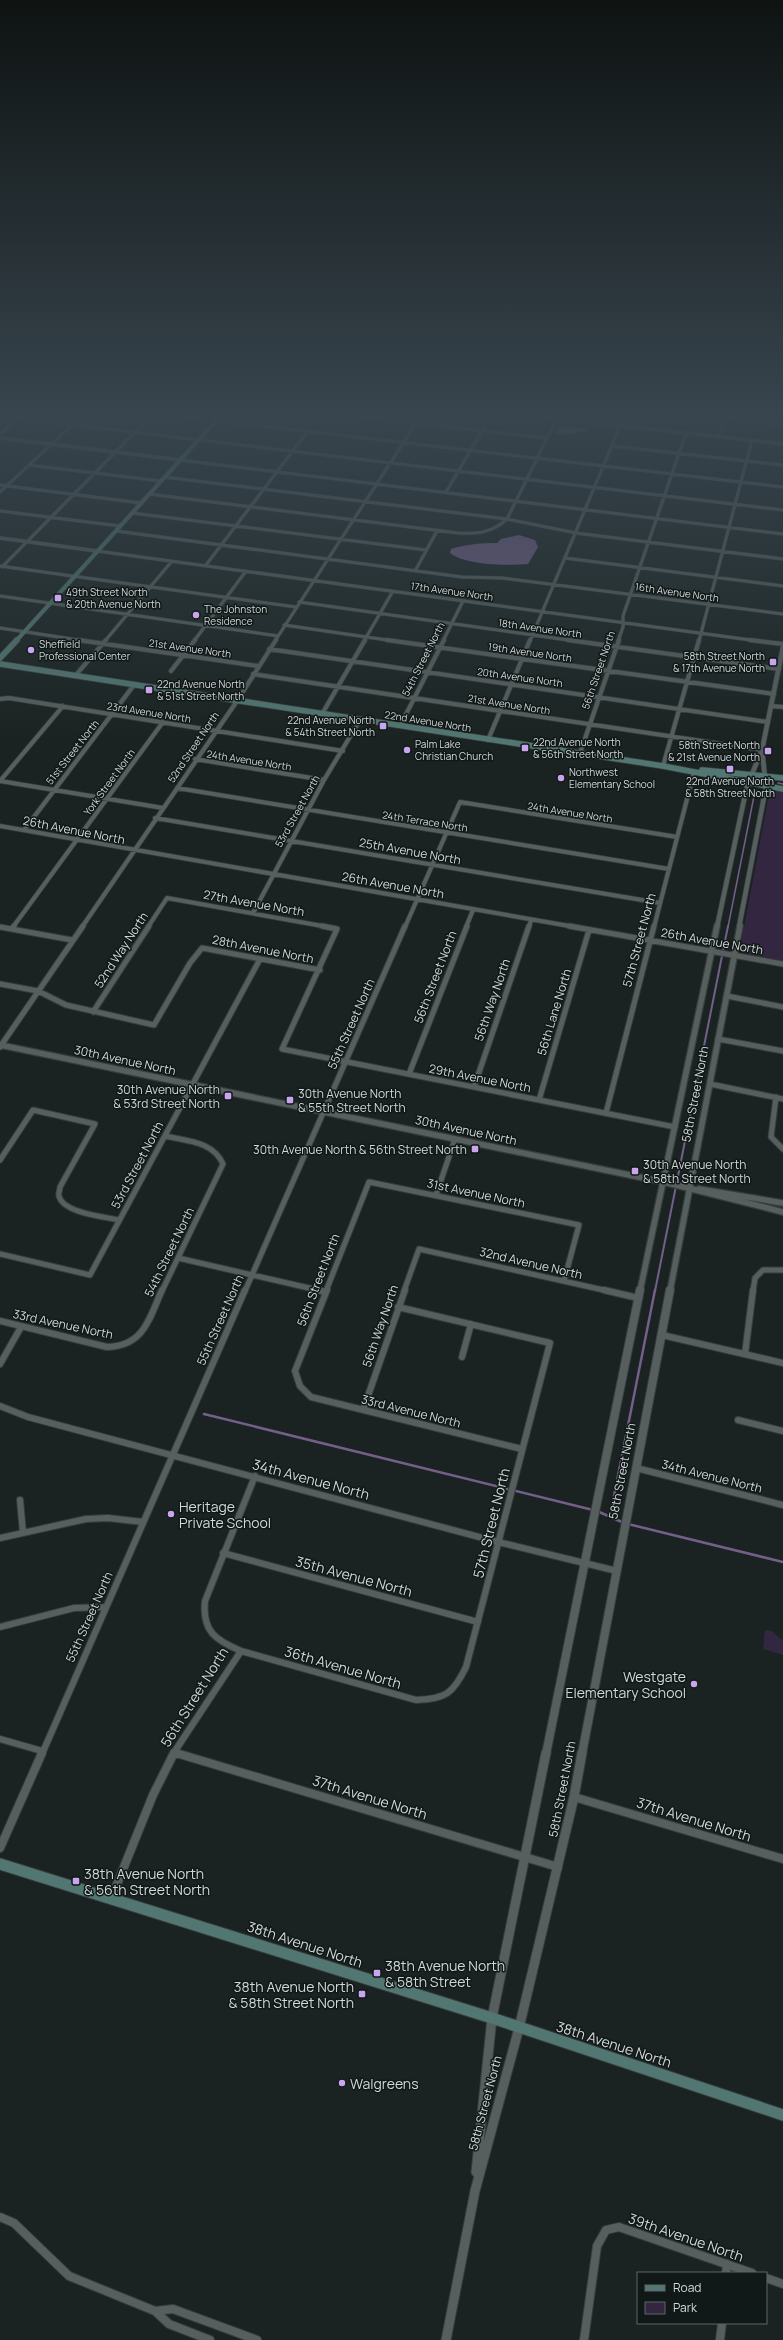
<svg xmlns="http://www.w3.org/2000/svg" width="783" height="2340" viewBox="0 0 783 2340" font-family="Manrope,sans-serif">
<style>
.green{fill:#332641}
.water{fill:#745f8a}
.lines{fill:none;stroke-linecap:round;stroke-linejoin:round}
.stream-far2{stroke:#745f8a;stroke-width:1.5}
.stream-far1{stroke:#745f8a;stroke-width:2}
.stream{stroke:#745f8a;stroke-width:2.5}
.minor-far4-casing{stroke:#363d3c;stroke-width:4}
.minor-far3-casing{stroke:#363d3c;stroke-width:5.5}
.minor-far2-casing{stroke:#363d3c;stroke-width:7}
.minor-far1-casing{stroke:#363d3c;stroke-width:8}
.minor-casing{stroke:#363d3c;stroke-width:10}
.tertiary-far4-casing{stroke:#363d3c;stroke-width:4.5}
.tertiary-far3-casing{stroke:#363d3c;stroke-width:6}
.tertiary-far2-casing{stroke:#363d3c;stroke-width:8}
.tertiary-far1-casing{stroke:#363d3c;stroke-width:10}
.tertiary-casing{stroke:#363d3c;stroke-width:11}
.secondary-far2-casing{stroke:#363d3c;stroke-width:5}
.secondary-far1-casing{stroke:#363d3c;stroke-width:7}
.secondary-casing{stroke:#363d3c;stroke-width:13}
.minor-far4{stroke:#565f5d;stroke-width:3}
.minor-far3{stroke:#565f5d;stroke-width:4}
.minor-far2{stroke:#565f5d;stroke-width:5}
.minor-far1{stroke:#565f5d;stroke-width:6}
.minor{stroke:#565f5d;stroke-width:8}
.tertiary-far4{stroke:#565f5d;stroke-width:3.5}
.tertiary-far3{stroke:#565f5d;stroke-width:4.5}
.tertiary-far2{stroke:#565f5d;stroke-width:5.5}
.tertiary-far1{stroke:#565f5d;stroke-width:8}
.tertiary{stroke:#565f5d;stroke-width:9}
.secondary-far2{stroke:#527671;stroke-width:4}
.secondary-far1{stroke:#527671;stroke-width:5.5}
.secondary{stroke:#527671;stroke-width:11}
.poi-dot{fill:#c9a5ee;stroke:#111918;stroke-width:1.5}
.labels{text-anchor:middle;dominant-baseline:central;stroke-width:3;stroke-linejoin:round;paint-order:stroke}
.far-street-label{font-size:10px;fill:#d2d8d7;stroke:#111918}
.far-poi-label{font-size:10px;fill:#d2d8d7;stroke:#111918;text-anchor:start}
.street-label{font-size:12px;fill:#d2d8d7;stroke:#111918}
.poi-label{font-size:12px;fill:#d2d8d7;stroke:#111918;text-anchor:end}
.near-street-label{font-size:14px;fill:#d2d8d7;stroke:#111918}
.near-poi-label{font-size:14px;fill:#d2d8d7;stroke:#111918;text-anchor:start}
</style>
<rect width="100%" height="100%" fill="#1a2321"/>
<path class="green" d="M 773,790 L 783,791 L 783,962 L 746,953 L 740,949 L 769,794 Z
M 765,1630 L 772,1631 L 783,1641 L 783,1655 L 763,1649 Z"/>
<path class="water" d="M 559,427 L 587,428 L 586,431 L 562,435 L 555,433 Z
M 519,535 L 535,540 L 538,547 L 528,564 C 509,566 465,565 450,553 L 451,549 C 467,544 481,543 497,543 L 501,539 Z"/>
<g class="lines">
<path class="stream-far2" d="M 778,783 L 783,784
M 728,927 L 755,791"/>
<path class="stream-far1" d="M 655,1291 L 728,926"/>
<path class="stream" d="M 204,1414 L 593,1510
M 597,1511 L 624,1523
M 610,1516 L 655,1290
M 628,1524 L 783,1562"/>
<defs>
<path id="minor-far4" d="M 160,414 L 783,487
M 337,414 L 546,438
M 695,414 L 783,424
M 0,416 L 783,510
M 0,434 L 23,414
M 719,437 L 726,415
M 613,446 L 783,465
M 180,460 L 783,534
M 29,465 L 161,481
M 164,477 L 507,519 L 576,533 L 783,559
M 0,485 L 141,503
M 0,492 L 84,414
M 446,492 L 492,414
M 149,494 L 458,533 C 477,534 492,533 507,519 L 559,414
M 0,511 L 120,526
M 132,513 L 426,550
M 116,531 L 462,577 L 502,578 L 783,614
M 97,551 L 758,641
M 565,558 L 783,586
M 206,565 L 308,431
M 0,566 L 296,607
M 2,567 L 153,414
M 415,571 L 437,531
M 0,596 L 278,636
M 299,602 L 575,641
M 284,625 L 394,641
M 0,628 L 85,641
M 105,641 L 172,561
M 194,641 L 246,571
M 275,641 L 422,414
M 364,641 L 393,591
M 443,641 L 463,601
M 530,641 L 625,414
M 618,641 L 623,627 L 623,616 L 686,433
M 699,641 L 752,440"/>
<path id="minor-far3" d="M 78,640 L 258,666
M 387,640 L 774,694
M 568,640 L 779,669
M 750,640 L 783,644
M 269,649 L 768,722
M 171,671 L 195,640
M 253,674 L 762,750
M 75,676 L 106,640
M 0,699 L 9,698 L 343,751
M 771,706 L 783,707
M 322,714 L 365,640
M 400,726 L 444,640
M 488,740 L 530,640
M 580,753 L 619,640
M 195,759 L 324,780
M 663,766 L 699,640
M 0,781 L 163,808
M 0,781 L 63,706
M 177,788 L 669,869
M 155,818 L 660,903
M 0,826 L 575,927
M 24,830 L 134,685
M 253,913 L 324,780 L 360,720
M 0,927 L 2,927
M 13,927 L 163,722
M 82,927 L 237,701 L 276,640
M 148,927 L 167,898 L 328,927
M 405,927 L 460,802 L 677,837
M 466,927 L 473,910
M 529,927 L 531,920
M 654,927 L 694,772"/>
<path id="minor-far2" d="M 322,926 L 337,929 L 282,1049 L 675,1127
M 569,926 L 783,964
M 0,927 L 72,940
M 12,929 L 14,926
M 0,984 L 38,991 L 66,1005 L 154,1025 L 190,963 L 202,948 L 320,970
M 727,996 L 783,1007
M 93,1012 L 149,926
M 718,1039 L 783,1051
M 0,1047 L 83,926
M 409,1074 L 467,926
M 710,1084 L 783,1099
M 474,1087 L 529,926
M 776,1097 L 771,1137 L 783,1149
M 539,1100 L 589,930
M 606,1113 L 654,926
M 0,1160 L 33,1110 L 95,1124 L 60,1187 C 60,1190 58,1194 59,1196 C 63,1213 105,1217 119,1220
M 436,1195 L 455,1139
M 0,1254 L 90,1275 L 260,959
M 178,1258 L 322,1291
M 162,1291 L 223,1164 C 213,1141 186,1141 165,1136
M 245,1291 L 405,926
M 326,1291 L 369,1182 L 579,1225 L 564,1281
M 404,1291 L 419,1249 L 608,1291
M 753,1291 L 755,1278 L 763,1270 L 783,1270"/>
<path id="minor-far1" d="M 318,1290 L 325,1292
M 327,1290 L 295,1371 L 300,1386 L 311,1397 L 522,1449
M 604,1290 L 638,1298
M 0,1321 L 107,1347 C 144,1346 149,1319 162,1290
M 662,1335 L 783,1363
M 745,1354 L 753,1290
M 462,1357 L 471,1324
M 0,1364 L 21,1327
M 0,1406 L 28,1417 L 498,1542 L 617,1571
M 363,1410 L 405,1290
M 738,1420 L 783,1431
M 636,1468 L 783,1505
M 255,1476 L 205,1601 C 202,1631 215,1640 241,1651 L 416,1700 C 445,1699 453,1694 466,1667 L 550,1343 L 398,1307
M 20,1500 L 23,1533
M 0,1538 L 86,1519 L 108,1518 L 143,1522
M 223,1553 L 478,1622
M 0,1627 L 74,1608 L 106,1607
M 0,1739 L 42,1751
M 174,1752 L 179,1754
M 42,1754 L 245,1290
M 173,1754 L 241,1651"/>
<path id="minor" d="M 176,1753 L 558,1867
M 574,1797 L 783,1859
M 0,1848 L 42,1753
M 111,1899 L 153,1795 L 174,1753
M 0,2217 L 14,2223 L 69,2276 L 155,2311 L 169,2324 L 210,2340
M 726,2273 L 727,2264
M 766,2278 L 783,2284
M 155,2311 L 173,2309 L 257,2340
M 584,2340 L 597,2246 L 606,2230 L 619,2227 L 752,2273
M 720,2340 L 722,2323"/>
<path id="tertiary-far4" d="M 517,414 L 783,444
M 0,438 L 180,460
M 0,538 L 97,551"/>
<path id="tertiary-far3" d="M 717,927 L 747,786 L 762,750 L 783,647
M 739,927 L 766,787 L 762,750"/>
<path id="tertiary-far2" d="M 0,1045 L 668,1183 L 783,1212
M 699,1189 L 783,1203
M 640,1291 L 717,926
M 670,1291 L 740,926"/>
<path id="tertiary-far1" d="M 546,1754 L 640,1290
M 582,1754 L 670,1290"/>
<path id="tertiary" d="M 476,2172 L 492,2018 L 546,1753
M 446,2340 L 475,2191 L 519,2028 L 574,1797 L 582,1753"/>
<path id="secondary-far2" d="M 16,641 L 222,414"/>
<path id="secondary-far1" d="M 0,658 L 17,640
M 0,664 L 663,766 L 783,789
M 702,770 L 783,778"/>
<path id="secondary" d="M 0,1864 L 492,2018 L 783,2115"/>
</defs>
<use href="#minor-far4" class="minor-far4-casing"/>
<use href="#minor-far3" class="minor-far3-casing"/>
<use href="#minor-far2" class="minor-far2-casing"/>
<use href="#minor-far1" class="minor-far1-casing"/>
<use href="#minor" class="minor-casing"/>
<use href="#tertiary-far4" class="tertiary-far4-casing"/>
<use href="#tertiary-far3" class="tertiary-far3-casing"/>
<use href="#tertiary-far2" class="tertiary-far2-casing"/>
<use href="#tertiary-far1" class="tertiary-far1-casing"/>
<use href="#tertiary" class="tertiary-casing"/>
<use href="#secondary-far2" class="secondary-far2-casing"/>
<use href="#secondary-far1" class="secondary-far1-casing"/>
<use href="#secondary" class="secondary-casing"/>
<use href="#minor-far4" class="minor-far4"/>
<use href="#minor-far3" class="minor-far3"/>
<use href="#minor-far2" class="minor-far2"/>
<use href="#minor-far1" class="minor-far1"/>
<use href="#minor" class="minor"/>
<use href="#tertiary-far4" class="tertiary-far4"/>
<use href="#tertiary-far3" class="tertiary-far3"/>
<use href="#tertiary-far2" class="tertiary-far2"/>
<use href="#tertiary-far1" class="tertiary-far1"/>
<use href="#tertiary" class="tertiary"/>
<use href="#secondary-far2" class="secondary-far2"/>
<use href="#secondary-far1" class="secondary-far1"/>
<use href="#secondary" class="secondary"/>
</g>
<linearGradient id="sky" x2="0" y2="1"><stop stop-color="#0e1312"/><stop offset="0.56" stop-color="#38454e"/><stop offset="1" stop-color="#38454e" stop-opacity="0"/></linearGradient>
<rect width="783" height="742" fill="url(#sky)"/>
<g class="poi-dot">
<rect x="54" y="594" width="8" height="8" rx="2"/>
<circle cx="196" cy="615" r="4"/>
<circle cx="31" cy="650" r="4"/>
<rect x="769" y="658" width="8" height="8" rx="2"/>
<rect x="145" y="686" width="8" height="8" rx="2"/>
<rect x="379" y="722" width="8" height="8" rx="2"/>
<rect x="521" y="744" width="8" height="8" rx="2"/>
<circle cx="407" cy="750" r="4"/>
<rect x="764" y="747" width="8" height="8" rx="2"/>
<rect x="726" y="765" width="8" height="8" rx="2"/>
<circle cx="561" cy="778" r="4"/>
<rect x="224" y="1092" width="8" height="8" rx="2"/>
<rect x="286" y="1096" width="8" height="8" rx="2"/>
<rect x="471" y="1145" width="8" height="8" rx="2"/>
<rect x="631" y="1167" width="8" height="8" rx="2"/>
<circle cx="171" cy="1514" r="4"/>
<circle cx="694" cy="1684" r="4"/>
<rect x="72" y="1877" width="8" height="8" rx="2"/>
<rect x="373" y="1969" width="8" height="8" rx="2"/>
<rect x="358" y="1990" width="8" height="8" rx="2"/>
<circle cx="342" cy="2083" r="4"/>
</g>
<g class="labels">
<g class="far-street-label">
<text transform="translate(452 591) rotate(8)">17th Avenue North</text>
<text transform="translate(677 592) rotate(8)">16th Avenue North</text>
<text transform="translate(540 628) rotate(8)">18th Avenue North</text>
<text transform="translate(190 648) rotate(8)">21st Avenue North</text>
<text transform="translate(530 652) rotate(8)">19th Avenue North</text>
<text transform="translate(423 659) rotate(-63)">54th Street North</text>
<text transform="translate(598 670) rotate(-71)">56th Street North</text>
<text transform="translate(520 677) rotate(8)">20th Avenue North</text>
<text transform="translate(509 704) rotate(9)">21st Avenue North</text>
<text transform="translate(149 712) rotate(9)">23rd Avenue North</text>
<text transform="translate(428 721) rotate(9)">22nd Avenue North</text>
<text transform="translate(193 747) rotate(-56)">52nd Street North</text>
<text transform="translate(72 752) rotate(-52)">51st Street North</text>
<text transform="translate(249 760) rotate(9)">24th Avenue North</text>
<text transform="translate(109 782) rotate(-54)">York Street North</text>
<text transform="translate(297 811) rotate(-61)">53rd Street North</text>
<text transform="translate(570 812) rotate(9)">24th Avenue North</text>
<text transform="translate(425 821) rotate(9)">24th Terrace North</text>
</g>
<g class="far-poi-label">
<text x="66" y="592">49th Street North<tspan x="66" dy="12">&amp; 20th Avenue North</tspan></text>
<text x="204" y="609">The Johnston<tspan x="204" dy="12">Residence</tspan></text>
<text x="39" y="644">Sheffield<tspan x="39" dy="12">Professional Center</tspan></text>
<text x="765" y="656" text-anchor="end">58th Street North<tspan x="765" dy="12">&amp; 17th Avenue North</tspan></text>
<text x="157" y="684">22nd Avenue North<tspan x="157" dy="12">&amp; 51st Street North</tspan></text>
<text x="375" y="720" text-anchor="end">22nd Avenue North<tspan x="375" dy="12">&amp; 54th Street North</tspan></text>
<text x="533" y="742">22nd Avenue North<tspan x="533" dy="12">&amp; 56th Street North</tspan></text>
<text x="415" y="744">Palm Lake<tspan x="415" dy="12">Christian Church</tspan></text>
<text x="760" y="745" text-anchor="end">58th Street North<tspan x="760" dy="12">&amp; 21st Avenue North</tspan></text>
<text x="569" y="772">Northwest<tspan x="569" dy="12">Elementary School</tspan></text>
<text x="730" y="781" text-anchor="middle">22nd Avenue North<tspan x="730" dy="12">&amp; 58th Street North</tspan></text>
</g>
<g class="street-label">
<text transform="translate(74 830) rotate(11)">26th Avenue North</text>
<text transform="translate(410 851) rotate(10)">25th Avenue North</text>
<text transform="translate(393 885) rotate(10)">26th Avenue North</text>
<text transform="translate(254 903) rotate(10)">27th Avenue North</text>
<text transform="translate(639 940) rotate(-75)">57th Street North</text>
<text transform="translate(712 941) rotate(10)">26th Avenue North</text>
<text transform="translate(263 949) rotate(11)">28th Avenue North</text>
<text transform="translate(121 950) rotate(-57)">52nd Way North</text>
<text transform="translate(435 977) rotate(-69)">56th Street North</text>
<text transform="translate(492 1000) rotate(-71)">56th Way North</text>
<text transform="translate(554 1012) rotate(-73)">56th Lane North</text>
<text transform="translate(351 1024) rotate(-66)">55th Street North</text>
<text transform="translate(125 1060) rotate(12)">30th Avenue North</text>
<text transform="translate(480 1078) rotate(11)">29th Avenue North</text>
<text transform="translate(695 1094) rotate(-79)">58th Street North</text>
<text transform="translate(466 1130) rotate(12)">30th Avenue North</text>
<text transform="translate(137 1165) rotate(-62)">53rd Street North</text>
<text transform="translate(476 1193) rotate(12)">31st Avenue North</text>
<text transform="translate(169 1252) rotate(-64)">54th Street North</text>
<text transform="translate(531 1263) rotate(13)">32nd Avenue North</text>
<text transform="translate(318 1280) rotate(-69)">56th Street North</text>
<text transform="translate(220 1320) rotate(-66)">55th Street North</text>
<text transform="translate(63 1324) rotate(12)">33rd Avenue North</text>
<text transform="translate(380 1326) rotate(-71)">56th Way North</text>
<text transform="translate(411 1411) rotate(14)">33rd Avenue North</text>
<text transform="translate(622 1471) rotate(-79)">58th Street North</text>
<text transform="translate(712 1476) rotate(14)">34th Avenue North</text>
<text transform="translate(89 1617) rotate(-66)">55th Street North</text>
<text transform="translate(562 1789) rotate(-79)">58th Street North</text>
<text transform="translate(485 2103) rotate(-75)">58th Street North</text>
</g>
<g class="poi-label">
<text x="220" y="1089">30th Avenue North<tspan x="220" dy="14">&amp; 53rd Street North</tspan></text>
<text x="298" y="1093" text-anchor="start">30th Avenue North<tspan x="298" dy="14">&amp; 55th Street North</tspan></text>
<text x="467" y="1149">30th Avenue North &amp; 56th Street North</text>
<text x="643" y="1164" text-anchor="start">30th Avenue North<tspan x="643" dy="14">&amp; 58th Street North</tspan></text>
</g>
<g class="near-street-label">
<text transform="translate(311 1479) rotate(15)">34th Avenue North</text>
<text transform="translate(491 1523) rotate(-76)">57th Street North</text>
<text transform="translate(354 1576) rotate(15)">35th Avenue North</text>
<text transform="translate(343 1667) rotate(16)">36th Avenue North</text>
<text transform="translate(194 1697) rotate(-58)">56th Street North</text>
<text transform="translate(370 1797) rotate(17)">37th Avenue North</text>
<text transform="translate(694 1819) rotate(17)">37th Avenue North</text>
<text transform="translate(305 1944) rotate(18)">38th Avenue North</text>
<text transform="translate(614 2044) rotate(18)">38th Avenue North</text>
<text transform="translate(686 2237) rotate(19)">39th Avenue North</text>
</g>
<g class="near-poi-label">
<text x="179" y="1506">Heritage<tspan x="179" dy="16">Private School</tspan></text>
<text x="686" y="1676" text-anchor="end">Westgate<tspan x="686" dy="16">Elementary School</tspan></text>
<text x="84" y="1873">38th Avenue North<tspan x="84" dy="16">&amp; 56th Street North</tspan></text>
<text x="385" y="1965">38th Avenue North<tspan x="385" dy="16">&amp; 58th Street</tspan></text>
<text x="354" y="1986" text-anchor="end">38th Avenue North<tspan x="354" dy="16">&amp; 58th Street North</tspan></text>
<text x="350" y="2083">Walgreens</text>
</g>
</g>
<rect x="637" y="2272" width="130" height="52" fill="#111918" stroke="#5e6564"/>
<rect x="645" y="2285" width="20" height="6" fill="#527671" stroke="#5e6564"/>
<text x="673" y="2292" font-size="12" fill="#d2d8d7">Road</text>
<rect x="645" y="2302" width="20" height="12" fill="#332641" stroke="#5e6564"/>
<text x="673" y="2312" font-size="12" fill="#d2d8d7">Park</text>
</svg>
